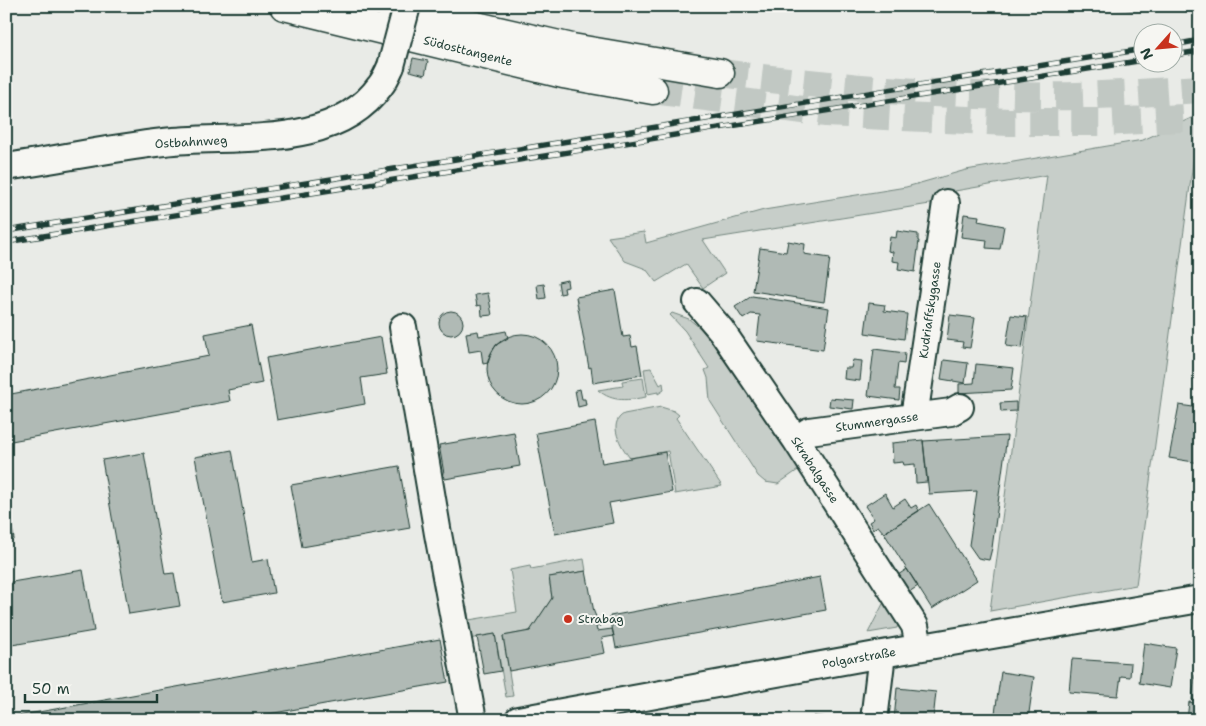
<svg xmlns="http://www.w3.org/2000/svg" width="1206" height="726" viewBox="0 0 1206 726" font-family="'Shantell Sans',sans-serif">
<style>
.green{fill:#c7cec9;stroke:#73867e}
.building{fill:#b0bab5;stroke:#1f3d34}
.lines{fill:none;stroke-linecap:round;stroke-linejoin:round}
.highway-tunnel{stroke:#c1c8c3;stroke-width:28;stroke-dasharray:28 14;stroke-linecap:butt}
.minor-casing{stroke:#1f3d34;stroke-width:30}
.highway-casing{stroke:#1f3d34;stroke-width:31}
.minor{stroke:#f6f6f2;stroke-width:26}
.highway{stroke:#f6f6f2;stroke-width:28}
.rail-casing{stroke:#1f3d34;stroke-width:5.5}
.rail{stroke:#f6f6f2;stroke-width:4;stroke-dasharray:11;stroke-linecap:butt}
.minor-bridge-casing{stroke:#1f3d34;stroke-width:30;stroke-linecap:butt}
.minor-bridge{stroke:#f6f6f2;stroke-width:26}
.poi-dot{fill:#c8321e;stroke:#f6f6f2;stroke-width:2}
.labels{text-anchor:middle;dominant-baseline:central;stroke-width:4;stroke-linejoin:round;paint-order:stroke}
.street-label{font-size:12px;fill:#1f3d34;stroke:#f6f6f2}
.poi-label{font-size:12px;fill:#1f3d34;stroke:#f6f6f2;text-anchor:start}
</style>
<rect width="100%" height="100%" fill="#e9ebe7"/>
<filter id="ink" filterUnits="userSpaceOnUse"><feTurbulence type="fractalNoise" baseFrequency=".02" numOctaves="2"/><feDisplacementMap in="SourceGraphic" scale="10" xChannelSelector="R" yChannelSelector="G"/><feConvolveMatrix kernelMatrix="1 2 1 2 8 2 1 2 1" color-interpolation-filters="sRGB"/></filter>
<g filter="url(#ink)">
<path class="green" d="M 1200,114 L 1200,155 L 1194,156 L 1136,585 L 990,611 L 1047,175 L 955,191 L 953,203 L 936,203 L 703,240 L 725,273 L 703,288 L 686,264 L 656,282 L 646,269 L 625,261 L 608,237 L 644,232 L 646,243 L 764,210 L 906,187 L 966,170 L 1143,140 Z
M 672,313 L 689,319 L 700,328 L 729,364 L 801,468 L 778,484 L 765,482 L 758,476 L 710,401 L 708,378 L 705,370 L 709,368 L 685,331 L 670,315 Z
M 651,368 L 660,385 L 663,383 L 664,390 L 658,394 L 658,392 L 648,394 L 644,369 Z
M 643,378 L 646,397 C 629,400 613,403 598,390 L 623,386 L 622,381 Z
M 661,407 L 674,411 L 679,415 L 676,418 L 722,486 L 675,494 L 668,451 L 630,458 C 621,447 607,423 624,414 Z
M 584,559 L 586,571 L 549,577 L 552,598 L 530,631 L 503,636 L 513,696 L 506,697 L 495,634 L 464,640 L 458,609 L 467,607 L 469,620 L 517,612 L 510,570 L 530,566 L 531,569 Z
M 885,600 L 898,623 L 897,628 L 868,633 Z"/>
<path class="building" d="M 413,58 L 428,61 L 425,75 L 410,71 Z
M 964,214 L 979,216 L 978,221 L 1004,226 L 1000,249 L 986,248 L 987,240 L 961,237 Z
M 897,231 L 918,234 L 918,241 L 919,241 L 915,272 L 898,269 L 899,262 L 892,261 L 893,252 L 888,251 L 890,237 L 896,238 Z
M 788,241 L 805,244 L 804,254 L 830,258 L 824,302 L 753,291 L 760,248 L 786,252 Z
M 567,280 L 568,287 L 564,288 L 565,293 L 560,294 L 558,282 Z
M 544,284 L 546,298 L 539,299 L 537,285 Z
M 615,290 L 623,337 L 630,336 L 632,347 L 637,346 L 642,375 L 593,383 L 591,367 L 589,368 L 576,297 Z
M 488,293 L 492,315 L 482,316 L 481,305 L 477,306 L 475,295 Z
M 752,296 L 829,308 L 823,350 L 757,341 L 760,315 L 751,314 L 743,319 L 735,307 Z
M 869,303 L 885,305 L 884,311 L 907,314 L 904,339 L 865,333 Z
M439 323a12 12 0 1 1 24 0a12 12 0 1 1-24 0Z
M 950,315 L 975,318 L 970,348 L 962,347 L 963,342 L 947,340 Z
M 1011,315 L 1027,317 L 1022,348 L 1006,346 Z
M 251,325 L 262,383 L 228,390 L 230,401 L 6,442 L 6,395 L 209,356 L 205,334 Z
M 478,331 L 479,336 L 506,331 L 508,338 L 496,345 L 491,354 L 488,363 L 483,364 L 481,350 L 469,352 L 466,333 Z
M487 369a35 35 0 1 1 70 0a35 35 0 1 1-70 0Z
M 381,337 L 387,374 L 361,378 L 365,404 L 277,420 L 266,358 Z
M 874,349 L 905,353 L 904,364 L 898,363 L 895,389 L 900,389 L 899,400 L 868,396 Z
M 853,360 L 862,361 L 860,381 L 844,379 L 845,368 L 851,368 Z
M 944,360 L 968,363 L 965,383 L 941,379 Z
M 976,364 L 1014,368 L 1011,390 L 959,393 L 959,384 L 974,383 Z
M 580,389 L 582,399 L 585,399 L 586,405 L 578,407 L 575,390 Z
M 830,398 L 854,400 L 853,409 L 829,406 Z
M 1016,402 L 1016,411 L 1001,412 L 1000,403 Z
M 1179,405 L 1200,408 L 1200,463 L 1169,458 Z
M 595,422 L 602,463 L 665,452 L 672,492 L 609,503 L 613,523 L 555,534 L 536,433 Z
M 514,432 L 520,466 L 445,479 L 439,445 Z
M 1007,436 L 992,548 L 989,560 L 978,558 L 969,545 L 977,491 L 929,494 L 923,441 Z
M 923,440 L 927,482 L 916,483 L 915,464 L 904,465 L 903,462 L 893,463 L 892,443 Z
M 232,450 L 252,562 L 268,559 L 274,593 L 222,602 L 195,457 Z
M 144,453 L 165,574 L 174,573 L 180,606 L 129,614 L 102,460 Z
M 399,466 L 410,528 L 302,547 L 291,485 Z
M 6,493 L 14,539 L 6,540 Z
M 885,493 L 893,507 L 905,499 L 911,508 L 916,505 L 919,511 L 884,533 L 878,526 L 873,529 L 869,522 L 874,519 L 865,506 Z
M 929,504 L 977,580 L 932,609 L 884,533 Z
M 907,569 L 918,586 L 909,592 L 898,575 Z
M 83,570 L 94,631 L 6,646 L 6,583 Z
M 586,571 L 594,612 L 600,626 L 596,627 L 597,631 L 612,629 L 614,636 L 602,638 L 605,653 L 509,671 L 503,636 L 530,631 L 552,598 L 549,577 Z
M 820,577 L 826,610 L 616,648 L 610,616 Z
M 495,634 L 501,671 L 484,674 L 477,637 Z
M 440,639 L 448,682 L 235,720 L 6,720 L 6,718 Z
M 1144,643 L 1176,648 L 1170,688 L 1139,683 Z
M 1072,659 L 1131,663 L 1130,677 L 1121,676 L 1118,696 L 1069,692 Z
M 1001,672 L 1034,677 L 1028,720 L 994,720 Z
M 1195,675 L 1200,675 L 1200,701 L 1192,700 Z
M 897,688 L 936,692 L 933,720 L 894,720 Z
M 1189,702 L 1200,704 L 1200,720 L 1187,720 Z
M 814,716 L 844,720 L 813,720 Z"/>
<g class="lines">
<path class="highway-tunnel" d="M 720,73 C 817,85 913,94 1011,96 C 1074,98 1137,93 1200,89
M 653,90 L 826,113 L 944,119 L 1009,122 L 1106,122 L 1200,117"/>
<defs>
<path id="minor" d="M 6,167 C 59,159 111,148 164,142 C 232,134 334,151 380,86 C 385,80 388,73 391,66
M 697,302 L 721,330 L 796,440 L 915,626 L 919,647
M 403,327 L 438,534 L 473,720
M 914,417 L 946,203
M 796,440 L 809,431 L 951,412 L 960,407
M 518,720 L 882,654 L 1200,599
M 874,720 L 882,654"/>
<path id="highway" d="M 284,6 L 563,74 L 653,90
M 390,6 L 572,48 L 720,73"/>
</defs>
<use href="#minor" class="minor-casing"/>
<use href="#highway" class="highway-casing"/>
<use href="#minor" class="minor"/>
<use href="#highway" class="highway"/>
<defs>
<path id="rail" d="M 1112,6 L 1134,8 L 1200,7
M 1174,45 L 1200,40
M 1174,55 L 1200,51
M 6,231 L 1144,49
M 6,242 L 1144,60"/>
</defs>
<use href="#rail" class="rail-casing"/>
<use href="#rail" class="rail"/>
<defs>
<path id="minor-bridge" d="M 391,66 L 407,6"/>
</defs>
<use href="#minor-bridge" class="minor-bridge-casing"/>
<use href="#minor-bridge" class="minor-bridge"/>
</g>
</g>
<circle class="poi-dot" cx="568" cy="619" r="5"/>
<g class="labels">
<g class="street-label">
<text transform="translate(468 51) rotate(14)">Südosttangente</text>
<text transform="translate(191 142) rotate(-3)">Ostbahnweg</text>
<text transform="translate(930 310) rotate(-82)">Kudriaffskygasse</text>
<text transform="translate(877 422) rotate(-8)">Stummergasse</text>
<text transform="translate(815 470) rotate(57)">Skrabalgasse</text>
<text transform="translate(859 658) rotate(-10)">Polgarstraße</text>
</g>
<g class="poi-label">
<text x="578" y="619">Strabag</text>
</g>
</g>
<rect width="1206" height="726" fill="none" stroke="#f6f6f2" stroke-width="25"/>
<rect x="12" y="12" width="1181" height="701" fill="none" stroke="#1f3d34" stroke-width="2" filter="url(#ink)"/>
<g transform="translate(1158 48) rotate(243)"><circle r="24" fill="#f6f6f2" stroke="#a0aca6"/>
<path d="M0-4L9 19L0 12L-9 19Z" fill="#c8321e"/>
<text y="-8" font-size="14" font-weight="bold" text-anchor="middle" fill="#1f3d34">N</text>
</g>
<path d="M25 694v8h132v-8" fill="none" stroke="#1f3d34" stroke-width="2.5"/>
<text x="32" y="694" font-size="15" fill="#1f3d34" stroke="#f6f6f2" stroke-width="4" paint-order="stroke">50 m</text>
</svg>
